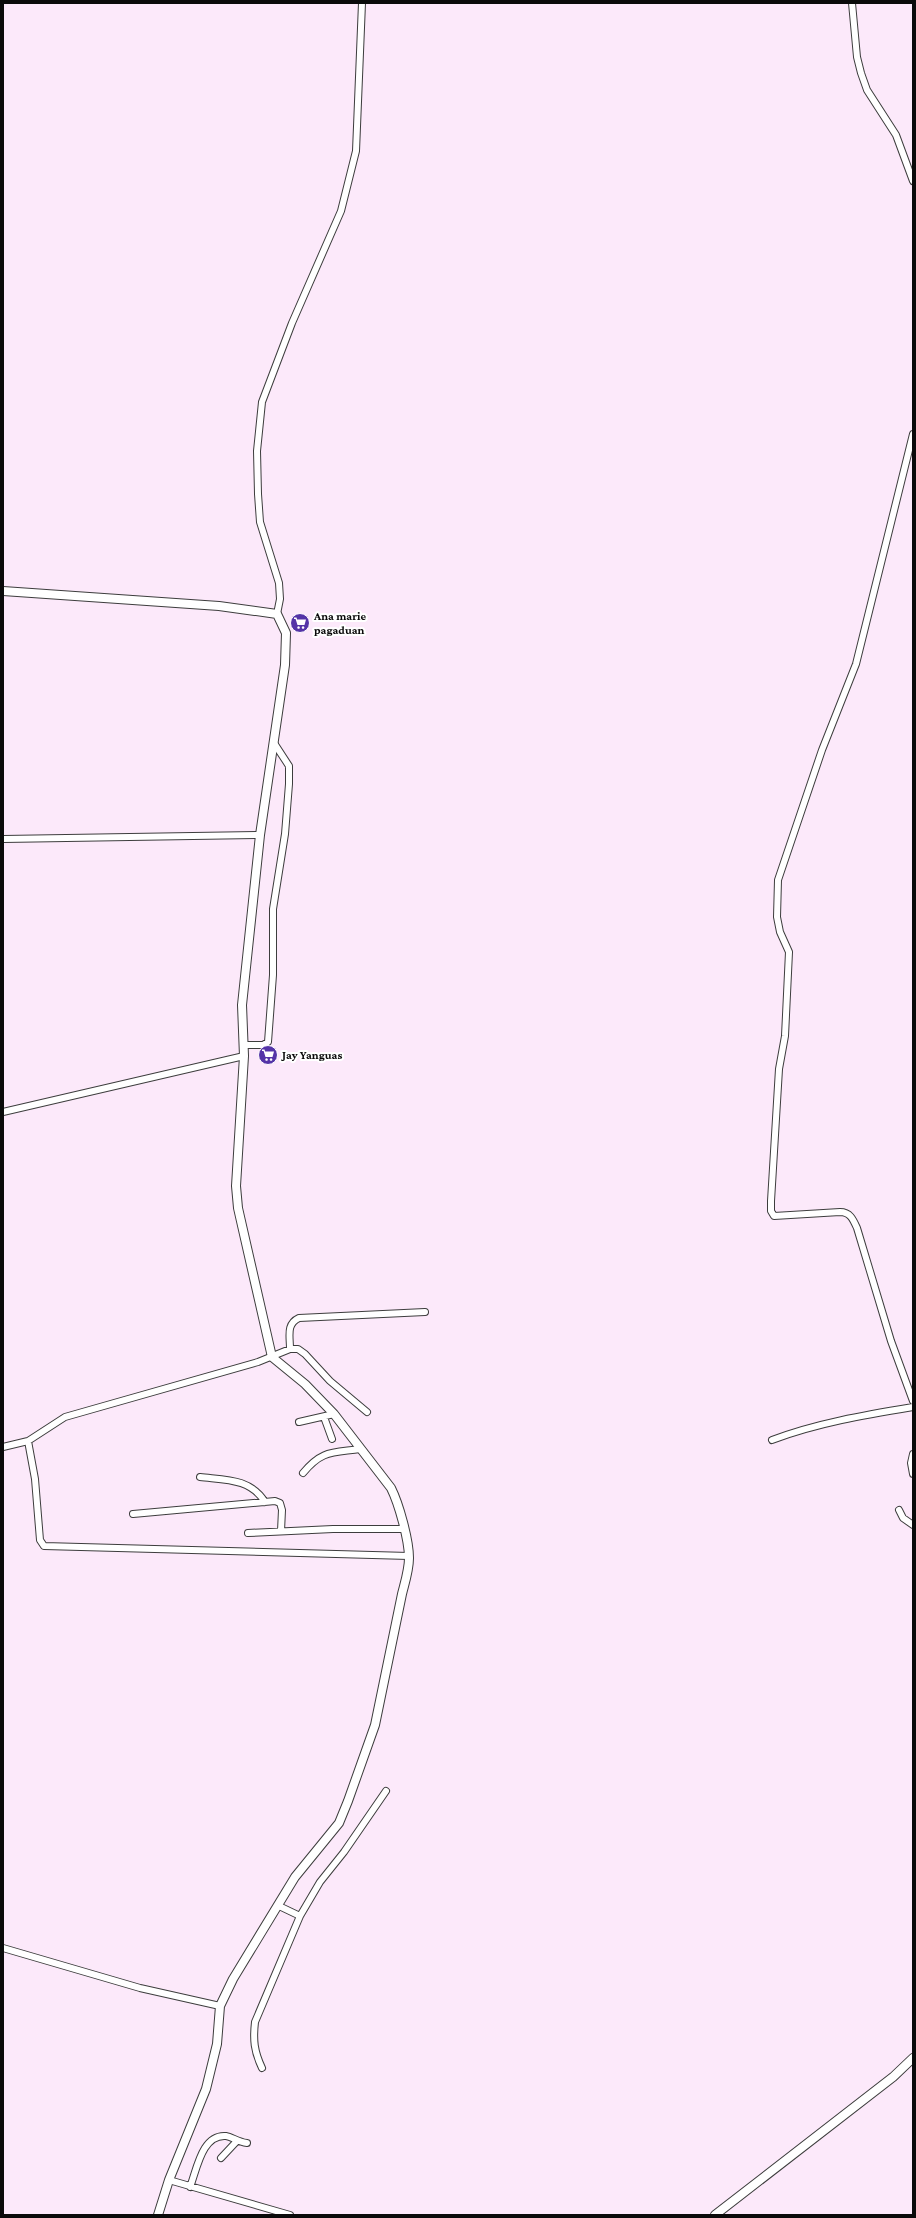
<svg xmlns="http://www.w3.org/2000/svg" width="916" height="2218" viewBox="0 0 916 2218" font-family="'Crimson Pro',serif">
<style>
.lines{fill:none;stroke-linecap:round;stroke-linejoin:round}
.minor-casing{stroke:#3d3d3d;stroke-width:8}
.tertiary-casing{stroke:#3d3d3d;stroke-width:10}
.minor{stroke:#fff;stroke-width:6}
.tertiary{stroke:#fff;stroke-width:8}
.labels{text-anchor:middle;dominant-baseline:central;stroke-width:4;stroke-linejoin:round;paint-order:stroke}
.poi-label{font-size:12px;font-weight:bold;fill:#0a0a0a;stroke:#fff;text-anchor:start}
</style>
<rect width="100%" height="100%" fill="#fce9fa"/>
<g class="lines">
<defs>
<path id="minor" d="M 852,3 L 857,57 L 861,73 L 867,90 L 896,135 L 913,181
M 913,434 L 856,664 L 822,750 L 778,880 L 777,917 L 780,932 L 789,952 L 785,1036 L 779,1069 L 771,1201 L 771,1211 L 774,1216 L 840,1212 C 850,1212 853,1219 857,1228 L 891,1341 L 913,1401
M 277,614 L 280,599 L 279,583 L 260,522 L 258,494 L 257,451 L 262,402 L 292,323 L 341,211 L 356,151 L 362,3
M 3,839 L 260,835
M 244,1045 L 263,1045 L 268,1042 L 273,975 L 273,909 L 285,834 L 289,784 L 289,766 L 274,743
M 3,1112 L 244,1056
M 290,1349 C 290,1336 286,1324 299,1318 L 425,1312
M 324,1417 L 332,1439
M 299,1422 L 334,1414
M 772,1440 C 817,1423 865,1415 913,1407
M 28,1441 L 35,1479 L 40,1540 L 44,1546 L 409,1556
M 3,1447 L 28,1441 L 65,1417 L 258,1362 L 290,1349 L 298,1349 L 305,1354 L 330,1381 L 367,1412
M 913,1454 L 911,1463 L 913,1474
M 303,1473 C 322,1450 332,1453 360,1449
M 200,1477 C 225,1480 250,1478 265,1502
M 899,1510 L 903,1518 L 913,1525
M 133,1514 L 275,1501 L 280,1503 L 282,1510 L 281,1531
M 248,1533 L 333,1529 L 403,1529
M 279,1906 L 300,1916
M 3,1948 L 140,1988 L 220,2006
M 262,2068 C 254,2051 253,2040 255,2022 L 300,1916 L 320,1882 L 344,1852 L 386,1791
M 221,2158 L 236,2142
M 169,2180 L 290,2215
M 190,2187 C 197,2169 202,2134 226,2136 C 232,2137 238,2142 247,2143"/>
<path id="tertiary" d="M 3,591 L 219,606 L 277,614 L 286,633 L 285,665 L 260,835 L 242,1005 L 244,1056 L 236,1186 L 238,1208 L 272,1357 L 305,1384 L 334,1414 L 391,1488 C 399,1504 409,1540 409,1558 C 409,1570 405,1582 402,1594 L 375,1725 L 348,1801 L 339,1823 L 295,1877 L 233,1979 L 220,2006 L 217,2044 L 206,2089 L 169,2180 L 158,2215
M 715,2215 L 893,2077 L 913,2058"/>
</defs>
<use href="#minor" class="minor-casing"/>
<use href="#tertiary" class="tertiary-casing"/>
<use href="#minor" class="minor"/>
<use href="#tertiary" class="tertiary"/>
</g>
<defs>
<symbol id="supermarket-disc" viewBox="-11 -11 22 22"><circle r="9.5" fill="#5434a7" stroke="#fff"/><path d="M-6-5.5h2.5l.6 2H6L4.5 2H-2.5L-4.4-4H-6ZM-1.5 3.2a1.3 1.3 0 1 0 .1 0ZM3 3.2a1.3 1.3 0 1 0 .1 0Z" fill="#fff"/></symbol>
</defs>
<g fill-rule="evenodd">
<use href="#supermarket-disc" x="289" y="612" width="22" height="22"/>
<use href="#supermarket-disc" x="257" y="1044" width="22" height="22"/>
</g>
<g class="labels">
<g class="poi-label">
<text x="314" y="616">Ana marie<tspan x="314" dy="14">pagaduan</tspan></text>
<text x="282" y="1055">Jay Yanguas</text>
</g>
</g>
<rect width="916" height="2218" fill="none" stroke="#0a0a0a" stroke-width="8"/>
</svg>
